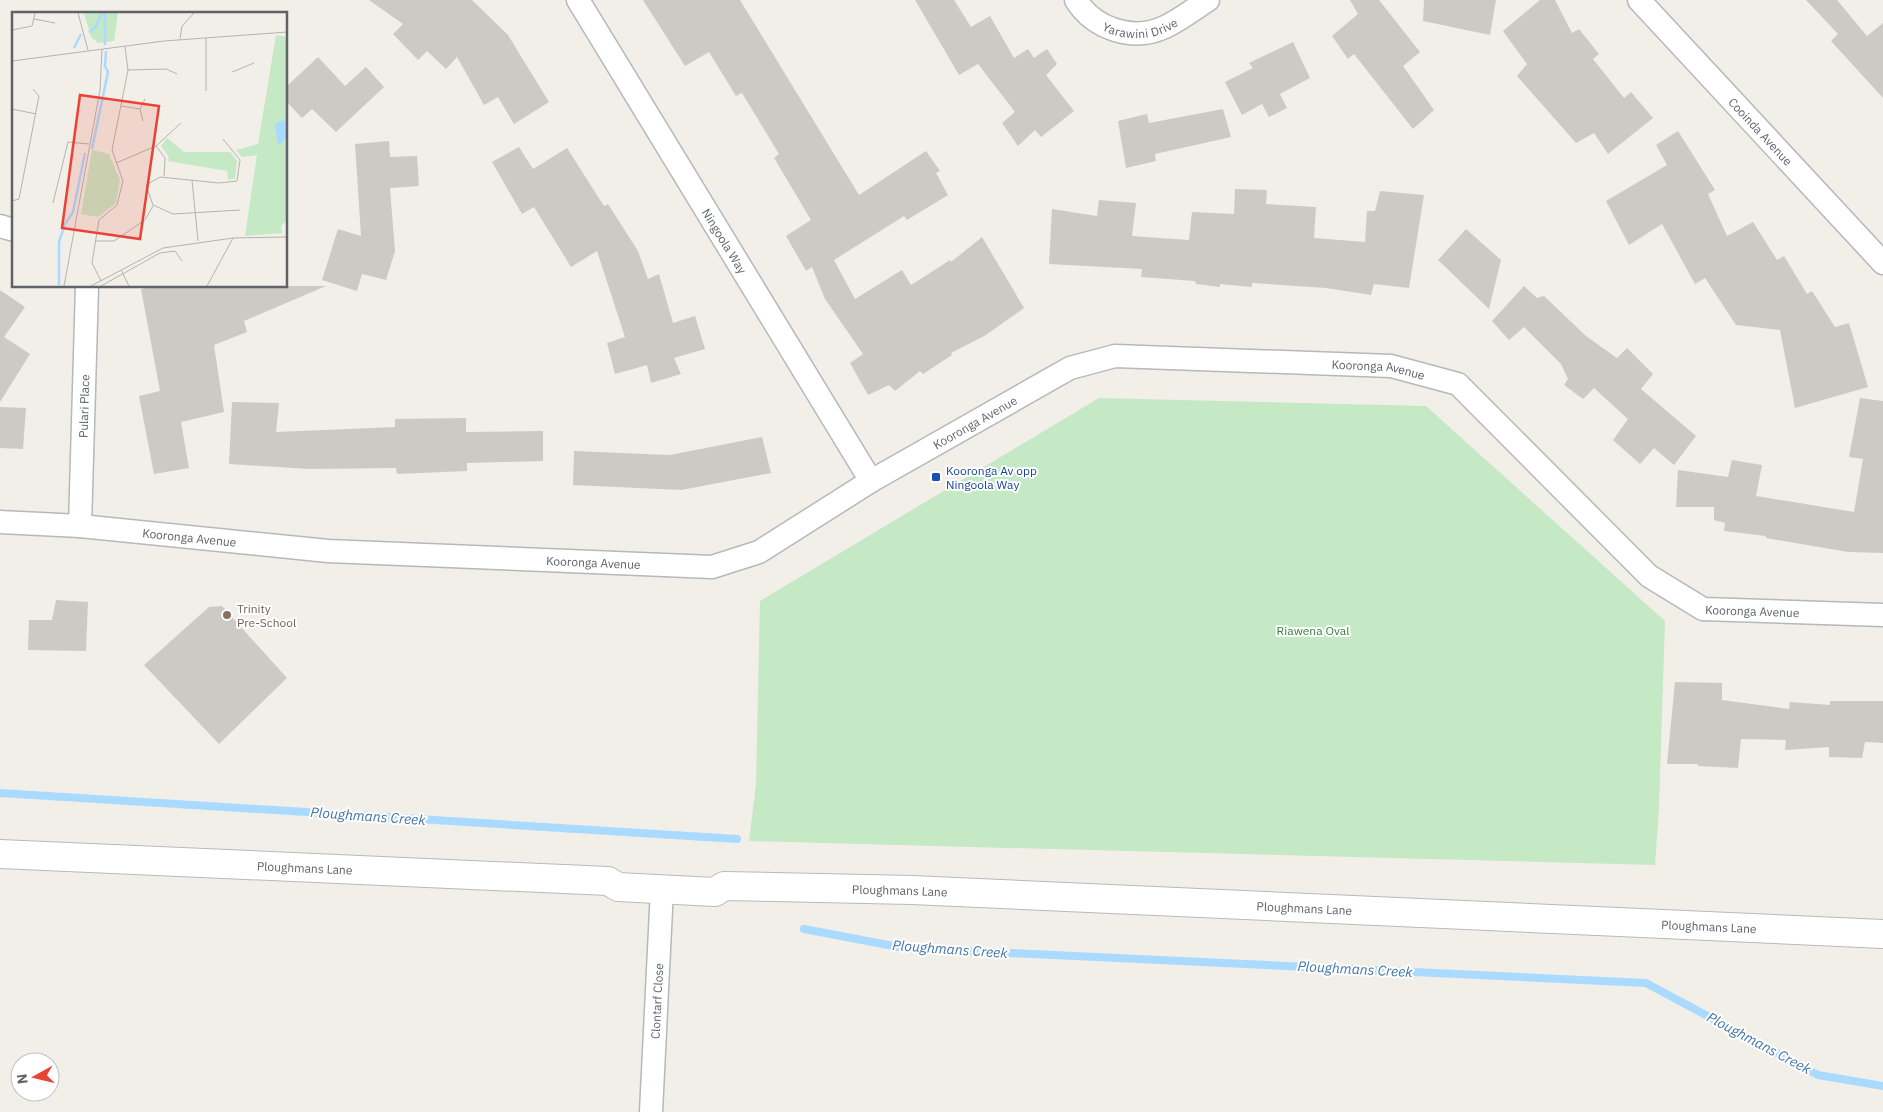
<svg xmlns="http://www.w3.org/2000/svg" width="1883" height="1112" viewBox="0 0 1883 1112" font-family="'IBM Plex Sans',sans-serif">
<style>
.green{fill:#c5e8c5}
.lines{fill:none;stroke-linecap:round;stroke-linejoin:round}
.stream{stroke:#aadaff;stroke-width:8}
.building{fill:#cccac5}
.street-casing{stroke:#b5b8bc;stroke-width:25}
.secondary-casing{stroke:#b6babf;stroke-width:30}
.street{stroke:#fff;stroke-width:22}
.secondary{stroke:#fff;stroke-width:28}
.transit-dot{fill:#1a4fb4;stroke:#fff;stroke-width:2}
.education-dot{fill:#8d6e63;stroke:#fff;stroke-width:2}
.labels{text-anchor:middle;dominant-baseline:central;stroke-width:4;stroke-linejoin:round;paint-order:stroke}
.street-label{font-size:12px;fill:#5f6368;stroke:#fff}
.transit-label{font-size:12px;fill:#164399;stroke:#fff;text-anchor:start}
.education-label{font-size:12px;fill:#785e54;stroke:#fff;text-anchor:start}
.park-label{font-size:12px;fill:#348238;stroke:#fff}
.water-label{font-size:14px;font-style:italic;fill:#4174aa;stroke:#fff}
.inset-river{fill:none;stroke:#aadaff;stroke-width:2.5}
.inset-road{fill:none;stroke:#b3b3b1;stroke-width:1}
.view{fill:#ea4335;fill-opacity:0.15;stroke:#ea4335;stroke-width:2.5}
.inset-edge{fill:none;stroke:#5f6368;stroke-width:2.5}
</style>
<rect width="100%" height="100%" fill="#f1efe8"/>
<path class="green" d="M 1099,398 L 1426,406 L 1665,621 L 1659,807 L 1655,865 L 749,841 L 756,784 L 760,601 Z"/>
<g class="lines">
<path class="stream" d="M 0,793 L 737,839
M 804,929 L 904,948 L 1646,983 L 1818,1075 L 1883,1086"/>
</g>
<path class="building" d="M 369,0 L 472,0 L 508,35 L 549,102 L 514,124 L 498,97 L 484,105 L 457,57 L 446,69 L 427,51 L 418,60 L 393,34 L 403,24 Z
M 643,0 L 740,0 L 859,195 L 926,151 L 940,171 L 936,173 L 948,195 L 907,220 L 904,216 L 834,260 L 855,299 L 902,270 L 911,285 L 950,260 L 951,262 L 982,237 L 1024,308 L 986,335 L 951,353 L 952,355 L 923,374 L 920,371 L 895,391 L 889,385 L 868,395 L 850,363 L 863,354 L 825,299 L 812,267 L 806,271 L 786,236 L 811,220 L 774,158 L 779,154 L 742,93 L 736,96 L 709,52 L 685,66 Z
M 915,0 L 954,0 L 971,27 L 990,16 L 1014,58 L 1028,49 L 1034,58 L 1047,49 L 1057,64 L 1046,75 L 1074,111 L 1041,137 L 1035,130 L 1018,146 L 1002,123 L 1015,112 L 978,64 L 959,75 Z
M 1350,0 L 1379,0 L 1420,52 L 1403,66 L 1434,110 L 1413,129 L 1354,54 L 1348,59 L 1332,36 L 1358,14 Z
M 1424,0 L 1496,0 L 1490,35 L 1423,21 Z
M 1540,0 L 1555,0 L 1572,33 L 1579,29 L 1599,54 L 1593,59 L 1624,98 L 1631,92 L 1653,118 L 1608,154 L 1594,133 L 1576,143 L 1517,76 L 1527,64 L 1503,31 Z
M 1806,0 L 1837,0 L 1867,36 L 1883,23 L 1883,98 L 1831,41 L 1838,34 Z
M 1293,42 L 1310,78 L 1280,94 L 1287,108 L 1269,117 L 1262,104 L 1242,115 L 1225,82 L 1253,68 L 1249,63 Z
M 318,57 L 345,86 L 366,67 L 384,87 L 336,132 L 312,109 L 302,118 L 286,101 L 286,87 Z
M 1223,109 L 1231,137 L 1155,154 L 1156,161 L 1126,168 L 1118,121 L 1147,114 L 1149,123 Z
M 1678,131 L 1715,190 L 1708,194 L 1727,236 L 1753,222 L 1777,260 L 1784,256 L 1807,294 L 1812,291 L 1835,327 L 1849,323 L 1868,387 L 1795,408 L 1780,330 L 1736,325 L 1705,278 L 1695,284 L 1662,224 L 1629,245 L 1606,201 L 1667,165 L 1656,145 Z
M 389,141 L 390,157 L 417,156 L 419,186 L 390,188 L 395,251 L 386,280 L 362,274 L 357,291 L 322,280 L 338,229 L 361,236 L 355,144 Z
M 519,147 L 533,169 L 567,148 L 604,206 L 608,204 L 638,251 L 648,279 L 659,274 L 673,323 L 695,316 L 705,349 L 674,358 L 681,374 L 651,383 L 647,365 L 615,374 L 607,343 L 625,337 L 597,251 L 571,267 L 534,207 L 522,214 L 492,162 Z
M 1235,189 L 1267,190 L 1266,204 L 1316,207 L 1314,238 L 1365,242 L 1367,211 L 1375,211 L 1380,191 L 1424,195 L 1409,288 L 1374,284 L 1371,295 L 1326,288 L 1252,283 L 1252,287 L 1220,284 L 1220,287 L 1196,284 L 1195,281 L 1141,277 L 1142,269 L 1049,264 L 1052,209 L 1097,216 L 1099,200 L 1136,203 L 1132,236 L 1189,240 L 1192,212 L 1234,214 Z
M 1466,229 L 1501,260 L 1489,309 L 1438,260 Z
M 156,286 L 326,286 L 244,321 L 247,332 L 214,345 L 224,412 L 181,422 L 189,468 L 154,474 L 139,396 L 160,391 L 141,289 Z
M 1524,286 L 1537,298 L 1544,296 L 1586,336 L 1617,358 L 1627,348 L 1653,374 L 1641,389 L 1696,436 L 1674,465 L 1654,448 L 1640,464 L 1613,440 L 1628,419 L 1594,388 L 1583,399 L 1564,385 L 1568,379 L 1561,364 L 1524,327 L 1509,340 L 1492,321 Z
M 0,290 L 25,307 L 4,337 L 30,354 L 0,402 Z
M 1860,398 L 1883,401 L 1883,553 L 1848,552 L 1766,538 L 1766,536 L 1724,531 L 1725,523 L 1714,520 L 1714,507 L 1676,507 L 1678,470 L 1728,477 L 1732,460 L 1762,465 L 1756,496 L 1854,512 L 1863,459 L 1849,457 Z
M 232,402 L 279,403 L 276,432 L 395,427 L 395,419 L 466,418 L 466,432 L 543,431 L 543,461 L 467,463 L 467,471 L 397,474 L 396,468 L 309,469 L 229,464 Z
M 0,407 L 26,408 L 23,449 L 0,448 Z
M 762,437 L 771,473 L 681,490 L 573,485 L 574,451 L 670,455 Z
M 56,600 L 88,602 L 86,651 L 28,650 L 29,620 L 52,620 Z
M 222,606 L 287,678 L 219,744 L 144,665 L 209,607 Z
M 1675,682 L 1722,683 L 1722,700 L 1789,709 L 1790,702 L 1830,705 L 1830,701 L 1883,701 L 1883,743 L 1865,742 L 1862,758 L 1829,757 L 1829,747 L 1785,750 L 1786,740 L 1741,739 L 1738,768 L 1698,766 L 1698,764 L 1667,764 Z"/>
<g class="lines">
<defs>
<g id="street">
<path id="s1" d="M 578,0 L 871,481"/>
<path id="s2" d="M 1076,0 C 1094,29 1133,42 1165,27 C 1180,20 1194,9 1208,0"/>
<path id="s3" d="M 1639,0 L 1883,263"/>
<path d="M 0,226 L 14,230"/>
<path id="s4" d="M 0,522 L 80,526 L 328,551 L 712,567 L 759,552 L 871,481 L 1070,368 L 1115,356 L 1391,366 L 1458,384 L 1649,576 L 1703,609 L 1883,615"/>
<path id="s5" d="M 80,526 L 87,286"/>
<path id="s6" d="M 651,1112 L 662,889"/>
</g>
<g id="secondary">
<path id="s7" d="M 0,854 L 608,881 L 618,887 L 715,892 L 724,886 L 912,890 L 1883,934"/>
</g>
</defs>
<use href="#street" class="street-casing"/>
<use href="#secondary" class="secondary-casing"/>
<use href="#street" class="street"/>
<use href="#secondary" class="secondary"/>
</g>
<rect class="transit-dot" x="931" y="472" width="10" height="10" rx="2.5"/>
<circle class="education-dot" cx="227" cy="615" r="5"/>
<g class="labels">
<g class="street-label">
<text stroke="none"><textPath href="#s2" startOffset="76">Yarawini Drive</textPath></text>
<text stroke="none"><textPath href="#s3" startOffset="179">Cooinda Avenue</textPath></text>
<text stroke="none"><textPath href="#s1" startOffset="282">Ningoola Way</textPath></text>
<text stroke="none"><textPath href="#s4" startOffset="1435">Kooronga Avenue</textPath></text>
<text stroke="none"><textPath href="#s5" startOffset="120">Pulari Place</textPath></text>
<text stroke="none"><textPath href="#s4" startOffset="1015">Kooronga Avenue</textPath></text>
<text stroke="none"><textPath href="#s4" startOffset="190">Kooronga Avenue</textPath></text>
<text stroke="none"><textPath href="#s4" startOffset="595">Kooronga Avenue</textPath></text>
<text stroke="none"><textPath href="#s4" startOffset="1900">Kooronga Avenue</textPath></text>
<text stroke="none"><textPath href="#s7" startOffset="305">Ploughmans Lane</textPath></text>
<text stroke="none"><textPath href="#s7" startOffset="904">Ploughmans Lane</textPath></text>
<text stroke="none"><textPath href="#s7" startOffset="1309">Ploughmans Lane</textPath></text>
<text stroke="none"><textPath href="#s7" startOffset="1714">Ploughmans Lane</textPath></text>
<text stroke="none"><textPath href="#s6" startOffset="111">Clontarf Close</textPath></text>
</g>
<g class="transit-label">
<text x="946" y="470">Kooronga Av opp<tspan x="946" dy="14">Ningoola Way</tspan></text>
</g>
<g class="education-label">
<text x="237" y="608">Trinity<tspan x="237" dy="14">Pre-School</tspan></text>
</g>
<g class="park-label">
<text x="1313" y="630">Riawena Oval</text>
</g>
<g class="water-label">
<text transform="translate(368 816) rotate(4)">Ploughmans Creek</text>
<text transform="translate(950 949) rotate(4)">Ploughmans Creek</text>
<text transform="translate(1355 969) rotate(3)">Ploughmans Creek</text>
<text transform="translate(1759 1043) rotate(28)">Ploughmans Creek</text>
</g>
</g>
<g transform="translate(12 12)">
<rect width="275" height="275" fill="#f1efe8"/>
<path d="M 72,1 L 106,1 L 102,29 L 86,31 L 79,25 ZM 264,23 L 275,25 L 275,208 L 269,214 L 270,221 L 233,224 L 245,143 L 230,145 L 224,138 L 246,132 ZM 155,126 L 172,140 L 218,140 L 225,149 L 223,166 L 216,168 L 215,159 L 156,149 L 157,145 L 149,134 ZM 80,138 L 97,142 L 108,168 L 104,191 L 86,205 L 69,202 Z" fill="#c5e8c5"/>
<path d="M 275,106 L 275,126 L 266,134 L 263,112 Z" fill="#aadaff"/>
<path class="inset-river" d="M 77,20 L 83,16 L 90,1M 93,33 L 93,1M 62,36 L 69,22M 80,137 L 96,60 L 93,54 L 94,39M 47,273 L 47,230 L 53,212 L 61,200 L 73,141"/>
<path class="inset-road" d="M 66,1 L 76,38M 22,7 L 43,11M 0,18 L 20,14 L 23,1M 194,26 L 194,79M 168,27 L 170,14 L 182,1M 0,49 L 152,29 L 275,20M 116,58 L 154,57 L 165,62M 220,60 L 242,51M 109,94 L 128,97M 0,97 L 24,102M 131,109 L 128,97 L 133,87M 144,134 L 153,146 L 152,164M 104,151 L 144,134 L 169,111M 180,168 L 186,229M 0,189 L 7,187 L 27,84 L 21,77M 41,191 L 56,130 L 77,132M 141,193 L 134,173 L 148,165 L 207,171 L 225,169 L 228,148 L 211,127M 141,193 L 161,202 L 228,198M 83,229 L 102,229 L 133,208 L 141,194M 109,258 L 117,274M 89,269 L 80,251 L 87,208 L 105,193 L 111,169 L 100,138 L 116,58 L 113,35M 52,274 L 88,78 L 90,37M 79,274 L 151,236 L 221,226 L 275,225M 89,274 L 148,241 L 163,239 L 170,249M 195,274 L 221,226"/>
<path class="view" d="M 68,83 L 147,94 L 128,227 L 50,216 Z"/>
<rect width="275" height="275" class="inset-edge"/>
</g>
<g transform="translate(35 1077) rotate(262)"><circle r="24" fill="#ffffff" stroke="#bfc1c3"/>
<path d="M0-4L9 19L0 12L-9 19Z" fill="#ea4335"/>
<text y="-8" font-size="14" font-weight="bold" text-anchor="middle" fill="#5f6368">N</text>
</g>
</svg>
